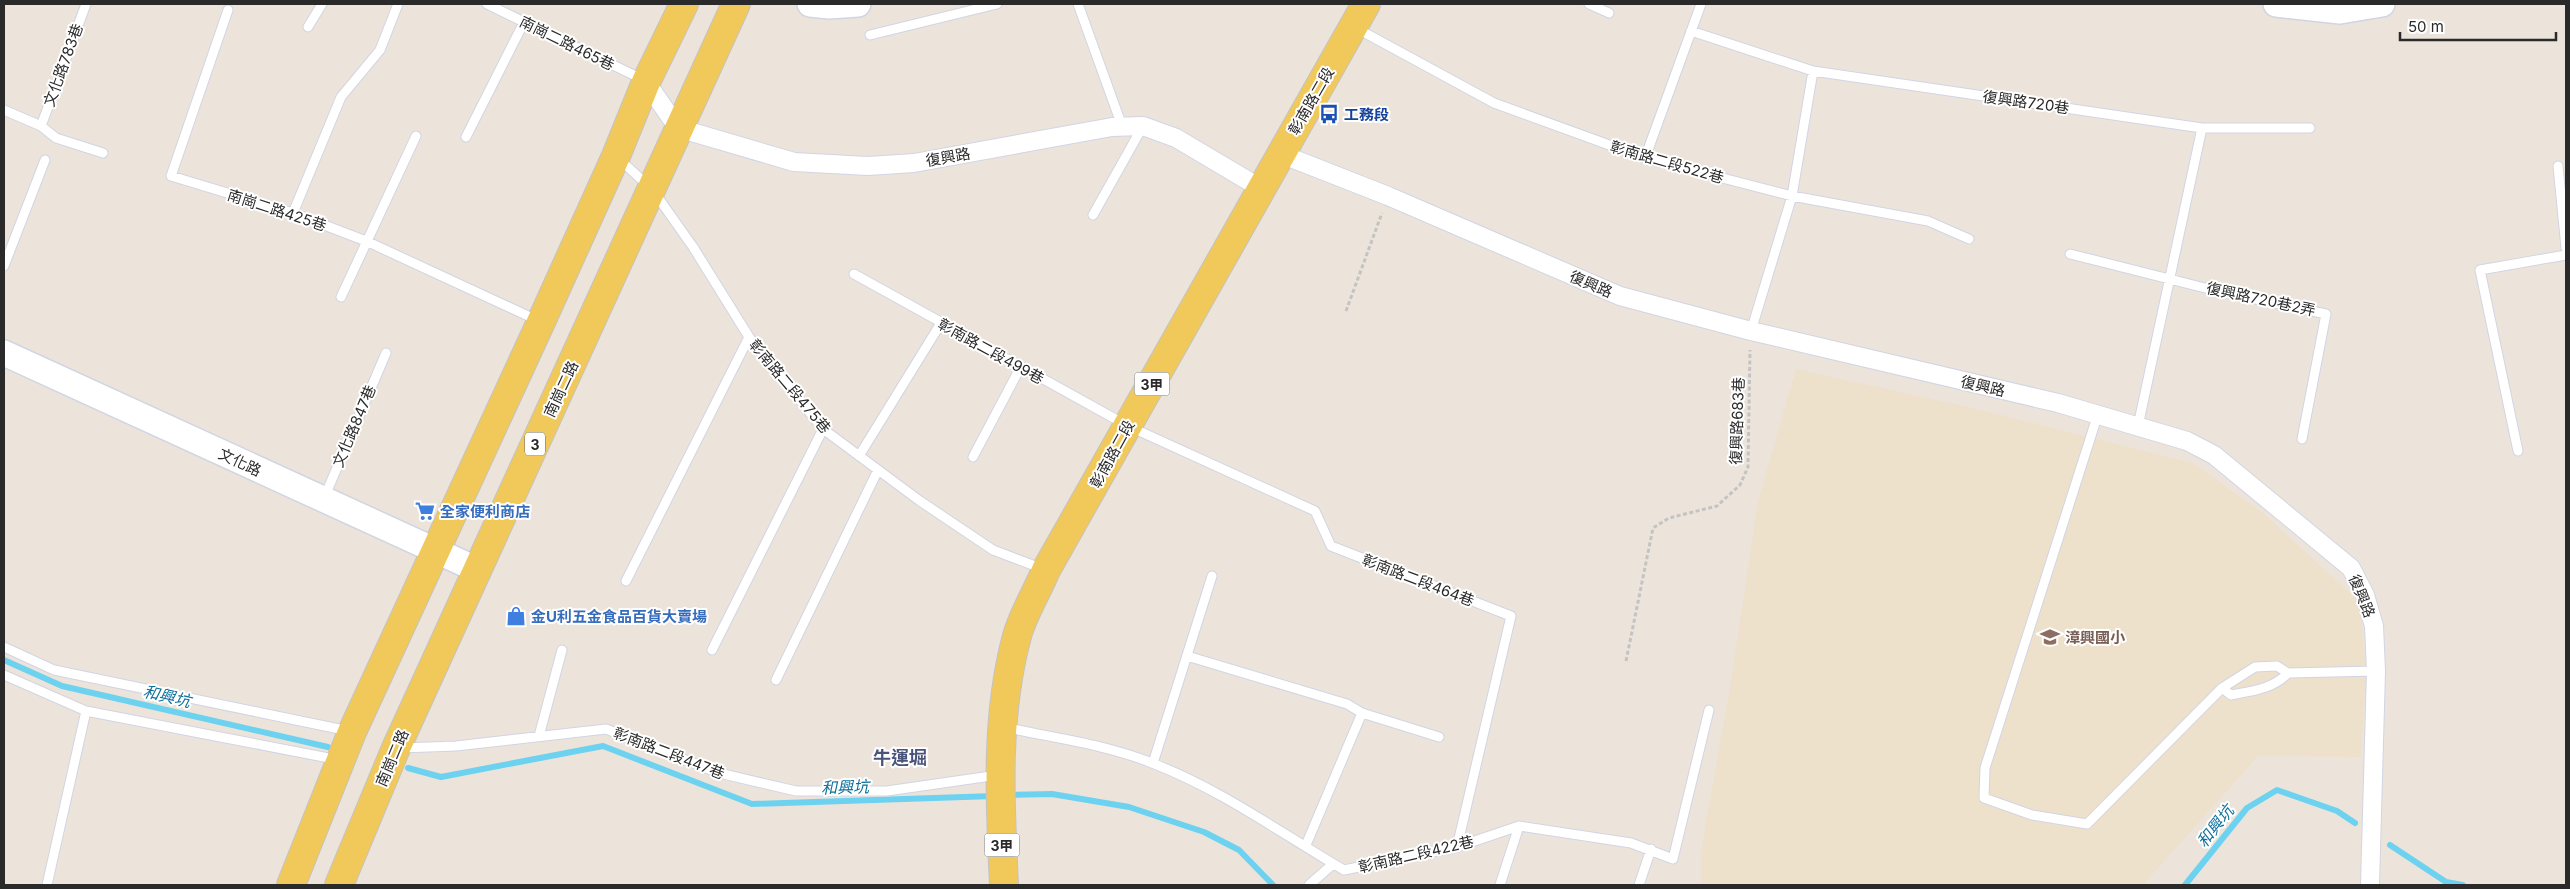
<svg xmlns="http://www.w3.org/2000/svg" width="2570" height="889" viewBox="0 0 2570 889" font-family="Inter,'Noto Sans TC',sans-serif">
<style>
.education{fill:#eee1cb}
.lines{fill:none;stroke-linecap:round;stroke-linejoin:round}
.stream{stroke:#6dd2ef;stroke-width:6}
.lane-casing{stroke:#d1d5e3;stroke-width:11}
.street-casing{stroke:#d1d5e3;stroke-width:20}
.secondary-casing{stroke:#d1d5e3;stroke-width:28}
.primary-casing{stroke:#c3c3c3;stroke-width:30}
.path{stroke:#c3c3c3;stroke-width:3;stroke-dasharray:4 2.5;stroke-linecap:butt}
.lane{stroke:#fff;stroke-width:9}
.street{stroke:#fff;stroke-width:18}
.secondary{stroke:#fff;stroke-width:25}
.primary{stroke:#f1c95b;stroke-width:28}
.labels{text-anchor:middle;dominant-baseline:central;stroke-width:4;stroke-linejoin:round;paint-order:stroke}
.shield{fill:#fff;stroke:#6a6a6a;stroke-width:1}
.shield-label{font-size:14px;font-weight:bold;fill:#2a2a2a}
.street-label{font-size:15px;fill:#2a2a2a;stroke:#fff}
.transit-label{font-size:15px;font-weight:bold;fill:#164399;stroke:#fff;text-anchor:start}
.shop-label{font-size:15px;font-weight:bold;fill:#366cbe;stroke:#fff;text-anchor:start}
.education-label{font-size:15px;font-weight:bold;fill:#785e54;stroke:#fff;text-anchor:start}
.water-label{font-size:16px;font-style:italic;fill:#0c709b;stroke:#fff}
.quarter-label{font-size:18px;font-weight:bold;fill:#4a547b;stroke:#fff}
</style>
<rect width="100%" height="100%" fill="#ece4db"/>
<path class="education" d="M 1796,369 L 1982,410 L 2193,463 L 2264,514 L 2360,602 L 2366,671 L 2361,757 L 2258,756 L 2143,885 L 1701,885 L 1701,851 L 1731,681 L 1758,501 Z"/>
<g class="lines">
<path class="stream" d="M 4,660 L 62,686 L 328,747
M 408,768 L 441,777 L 603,746 L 752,804 L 994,796
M 1006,795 L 1052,794 L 1129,807 L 1204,832 L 1239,850 L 1273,885
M 2390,845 L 2446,882 L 2463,885
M 2185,885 L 2247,808 L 2277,790 L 2337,811 L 2355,823"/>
<defs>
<path id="lane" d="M 487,4 L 644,80
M 1078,4 L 1122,126
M 1589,4 L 1609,13
M 228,10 L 171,176 L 293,213 L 366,241 L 539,321
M 308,27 L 322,4
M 1356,28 L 1494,103 L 1645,158 L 1792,196 L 1928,221 L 1969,239
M 1691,31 L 1813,71
M 870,35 L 997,4
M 4,110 L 41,126 L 56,138 L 103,153
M 41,126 L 86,4
M 466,137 L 524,22
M 1645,158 L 1701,4
M 619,159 L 652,189 L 693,247 L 749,337 L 823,429 L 920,501 L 993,550 L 1043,569
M 2558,166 L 2566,248
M 293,213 L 341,97 L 380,50 L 398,4
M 1093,215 L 1143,126
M 2070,254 L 2213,290 L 2326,314 L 2302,439
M 4,266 L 45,160
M 854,274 L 1128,426 L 1315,511 L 1331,546 L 1511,616 L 1457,847
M 341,297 L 416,136
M 1751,331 L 1792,196 L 1813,71 L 2202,128 L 2310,128
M 2098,414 L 1985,768 L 1984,798 L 2032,815 L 2087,824 L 2222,688 L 2255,667 L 2277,666 L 2288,673 L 2376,671
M 2138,426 L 2202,128
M 2518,451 L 2480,270 L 2566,255
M 859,456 L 941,323
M 973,457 L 1020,368
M 324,498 L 386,353
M 626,581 L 749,337
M 4,647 L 54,670 L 349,731
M 712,650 L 823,429
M 1187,656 L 1347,704 L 1362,713 L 1306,845
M 4,675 L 86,711 L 339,760
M 776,680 L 878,470
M 2222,688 L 2231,695 C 2252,691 2273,689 2288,673
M 1362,713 L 1439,737
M 1004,727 C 1053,738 1105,744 1152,763 C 1222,790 1279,832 1344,870 L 1457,847 L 1519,826 L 1631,843 L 1673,859 L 1709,710
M 539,736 L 562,650
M 401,748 L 456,746 L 606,729 L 719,773 L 796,791 L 887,791 L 998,775
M 1153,763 L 1212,576
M 47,885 L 86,711
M 1309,885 L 1333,864
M 1500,885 L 1519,826
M 1639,885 L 1651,849"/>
<path id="street" d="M 646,82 L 678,128 L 794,162 L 868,166 L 914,163 L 1112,127 L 1143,126 L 1176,138 L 1262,189
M 1281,154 L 1388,196 L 1620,296 L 1751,331 L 2058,403 L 2187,441 L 2214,455 L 2351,568 L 2365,595 L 2374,626 L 2376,671 L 2370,885"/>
<path id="secondary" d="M 810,4 L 829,6 L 858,4
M 2276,4 L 2340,11 L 2382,4
M 4,353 L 478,570"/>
<path id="primary" d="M 291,885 L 352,732 L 541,322 L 616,156 L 646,82 L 684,4
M 339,885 L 396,748 L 736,4
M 1004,885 C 1000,802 995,718 1017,636 C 1023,614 1037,592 1046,570 L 1366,4"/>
</defs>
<use href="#lane" class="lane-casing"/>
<use href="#street" class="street-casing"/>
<use href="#secondary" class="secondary-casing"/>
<use href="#primary" class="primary-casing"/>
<path class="path" d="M 1346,311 L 1382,213
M 1626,661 L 1653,528 L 1669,518 L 1717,506 L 1740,485 L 1748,467 L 1750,350"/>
<use href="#lane" class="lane"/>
<use href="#street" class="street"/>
<use href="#secondary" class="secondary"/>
<use href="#primary" class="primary"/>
</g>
<defs>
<symbol id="bus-bare" viewBox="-9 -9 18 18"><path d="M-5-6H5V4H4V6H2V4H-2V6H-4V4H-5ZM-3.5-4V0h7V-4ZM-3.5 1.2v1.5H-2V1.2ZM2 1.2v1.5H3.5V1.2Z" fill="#1a4fb4" stroke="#fff" stroke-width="2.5" paint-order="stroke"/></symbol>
<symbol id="supermarket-bare" viewBox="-9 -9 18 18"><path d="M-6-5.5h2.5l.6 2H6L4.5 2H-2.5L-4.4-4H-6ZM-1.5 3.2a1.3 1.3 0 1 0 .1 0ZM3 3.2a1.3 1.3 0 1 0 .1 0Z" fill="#3f7fe0" stroke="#fff" stroke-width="2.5" paint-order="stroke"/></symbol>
<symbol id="shop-bare" viewBox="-9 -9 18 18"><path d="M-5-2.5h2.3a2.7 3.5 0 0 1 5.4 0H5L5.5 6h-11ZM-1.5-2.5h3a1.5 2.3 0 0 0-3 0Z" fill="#3f7fe0" stroke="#fff" stroke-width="2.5" paint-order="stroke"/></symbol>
<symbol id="school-bare" viewBox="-9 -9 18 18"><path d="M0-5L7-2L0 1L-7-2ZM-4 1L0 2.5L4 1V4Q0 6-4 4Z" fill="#8d6e63" stroke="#fff" stroke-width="2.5" paint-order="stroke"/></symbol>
</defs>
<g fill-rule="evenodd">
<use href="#bus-bare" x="1315" y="100" width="28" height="28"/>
<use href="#supermarket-bare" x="411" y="497" width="28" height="28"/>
<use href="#shop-bare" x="502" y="602" width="28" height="28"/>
<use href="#school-bare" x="2036" y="623" width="28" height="28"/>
</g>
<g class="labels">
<g class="shield">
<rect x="1134.5" y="372.5" width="35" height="23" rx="4"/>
<rect x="525" y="432.5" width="20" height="23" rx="4"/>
<rect x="984.5" y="833.5" width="35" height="23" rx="4"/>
</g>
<g class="shield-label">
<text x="1152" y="384">3甲</text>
<text x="535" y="444">3</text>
<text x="1002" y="845">3甲</text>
</g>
<g class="street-label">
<text transform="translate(567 43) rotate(26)">南崗二路465巷</text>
<text transform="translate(63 65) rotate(-70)">文化路783巷</text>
<text transform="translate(1311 101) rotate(-60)">彰南路二段</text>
<text transform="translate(2026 102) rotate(8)">復興路720巷</text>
<text transform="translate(948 157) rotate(-10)">復興路</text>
<text transform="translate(1667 162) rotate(16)">彰南路二段522巷</text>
<text transform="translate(277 210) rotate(18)">南崗二路425巷</text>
<text transform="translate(1591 284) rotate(23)">復興路</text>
<text transform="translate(2261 299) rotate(12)">復興路720巷2弄</text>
<text transform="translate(991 351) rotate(29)">彰南路二段499巷</text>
<text transform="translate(790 386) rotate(50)">彰南路二段475巷</text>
<text transform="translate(1983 386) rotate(13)">復興路</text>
<text transform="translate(561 389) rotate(-65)">南崗二路</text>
<text transform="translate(1737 421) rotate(-88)">復興路683巷</text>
<text transform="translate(354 426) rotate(-67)">文化路847巷</text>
<text transform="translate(1112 454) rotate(-61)">彰南路二段</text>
<text transform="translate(240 462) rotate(25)">文化路</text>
<text transform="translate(1418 580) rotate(21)">彰南路二段464巷</text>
<text transform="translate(2362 596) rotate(68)">復興路</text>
<text transform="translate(669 753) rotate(21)">彰南路二段447巷</text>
<text transform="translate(392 758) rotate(-67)">南崗二路</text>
<text transform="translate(1416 854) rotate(-13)">彰南路二段422巷</text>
</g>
<g class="transit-label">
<text x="1344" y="114">工務段</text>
</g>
<g class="shop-label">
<text x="440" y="511">全家便利商店</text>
<text x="531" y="616">金U利五金食品百貨大賣場</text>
</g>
<g class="education-label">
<text x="2065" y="637">漳興國小</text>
</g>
<g class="water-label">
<text transform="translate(167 696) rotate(13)">和興坑</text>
<text transform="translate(845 787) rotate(-2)">和興坑</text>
<text transform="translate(2215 826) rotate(-52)">和興坑</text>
</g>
<g class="quarter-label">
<text x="900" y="757">牛運堀</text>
</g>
</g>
<rect width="2570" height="889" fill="none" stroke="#2a2a2a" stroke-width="10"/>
<path d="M2400 32v8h156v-8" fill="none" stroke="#2a2a2a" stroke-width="2.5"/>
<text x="2408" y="32" font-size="15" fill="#2a2a2a" stroke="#ffffff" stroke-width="4" paint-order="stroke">50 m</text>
</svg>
